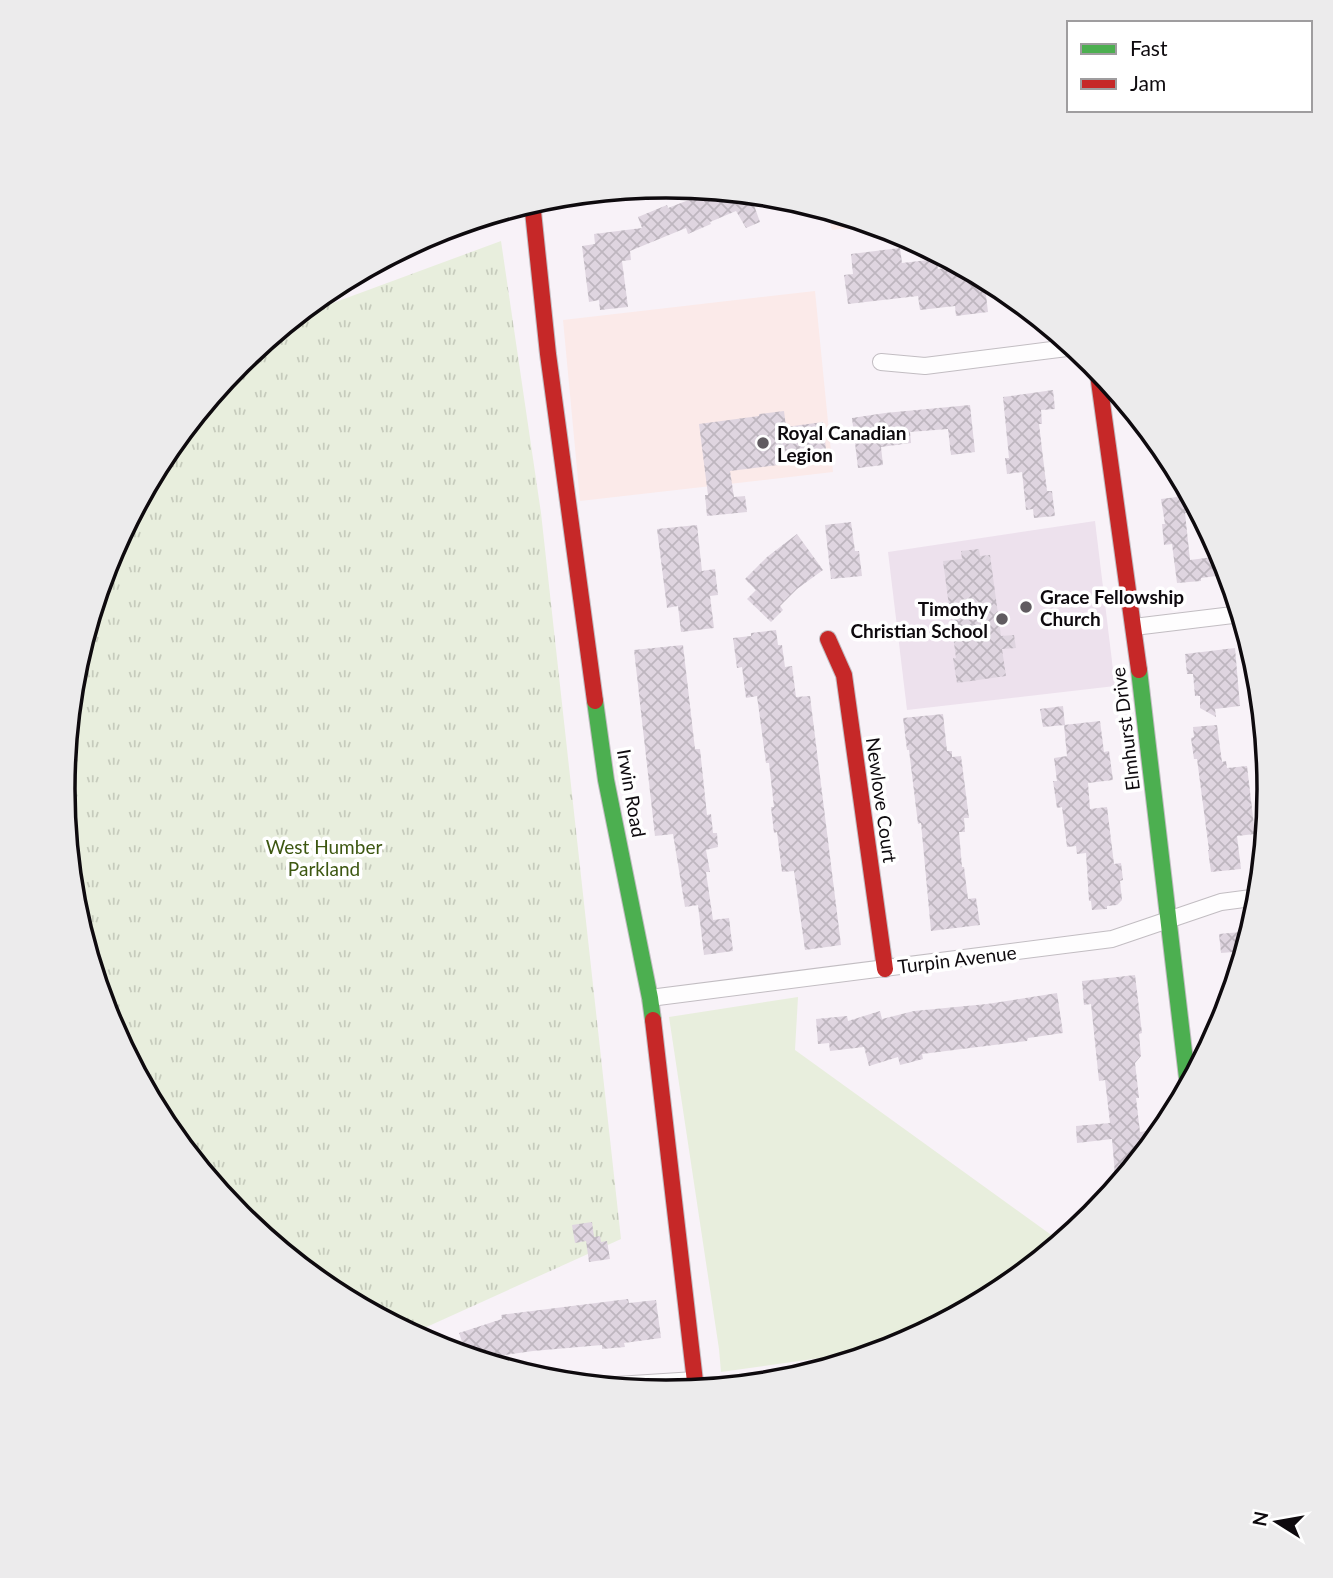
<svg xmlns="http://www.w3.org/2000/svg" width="1333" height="1578" viewBox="0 0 1333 1578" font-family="Lato,sans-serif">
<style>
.commercial{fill:#fbeae9}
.built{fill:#ede1ed}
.grass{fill:#e8eedd}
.park{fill:url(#park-tufts)}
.building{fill:url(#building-cross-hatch)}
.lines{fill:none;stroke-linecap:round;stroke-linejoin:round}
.street-casing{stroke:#c2bdc2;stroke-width:18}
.fast-casing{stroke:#c2bdc2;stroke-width:18}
.jam-casing{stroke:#c2bdc2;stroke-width:18}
.street{stroke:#fefdfe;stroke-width:16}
.fast{stroke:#4caf50;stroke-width:16}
.jam{stroke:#c62828;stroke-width:16}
.poi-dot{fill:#605b60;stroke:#fff;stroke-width:2.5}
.labels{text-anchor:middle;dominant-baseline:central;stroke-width:7;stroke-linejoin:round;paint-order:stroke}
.poi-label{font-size:19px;font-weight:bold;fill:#0e0a0e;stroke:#fff;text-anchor:start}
.street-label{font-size:19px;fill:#0e0a0e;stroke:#fff}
.park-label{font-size:19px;fill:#3d5711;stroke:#fff}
.rim{fill:none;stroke:#0e0a0e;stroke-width:3.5}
</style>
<defs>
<pattern id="park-tufts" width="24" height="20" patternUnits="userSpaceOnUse" patternTransform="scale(1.75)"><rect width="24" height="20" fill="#e8eedd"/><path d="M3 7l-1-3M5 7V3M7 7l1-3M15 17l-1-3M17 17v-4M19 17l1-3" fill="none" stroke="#c6cbbc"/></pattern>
<pattern id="building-cross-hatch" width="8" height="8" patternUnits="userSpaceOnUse" patternTransform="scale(1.75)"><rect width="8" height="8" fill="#dfd5e0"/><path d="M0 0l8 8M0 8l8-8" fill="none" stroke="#beb6bf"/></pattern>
</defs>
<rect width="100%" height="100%" fill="#f8f2f8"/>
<path class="commercial" d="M 826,210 L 877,225 L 832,230 Z
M 815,291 L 833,472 L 580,501 L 563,320 Z"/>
<path class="built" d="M 1095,521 L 1115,686 L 907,710 L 888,552 Z"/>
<path class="grass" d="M 798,997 L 795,1050 L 1061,1242 L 1001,1291 L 897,1347 L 832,1367 L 820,1358 L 721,1372 L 719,1349 L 669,1017 Z"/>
<path class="park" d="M 501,241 L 541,513 L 621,1239 L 411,1334 L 331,1291 L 239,1215 L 164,1124 L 109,1020 L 75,906 L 63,789 L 75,671 L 109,558 L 165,453 L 240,362 L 295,317 Z"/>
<path class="building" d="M 708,190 L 750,194 L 760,222 L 746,228 L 736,211 L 710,222 L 711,224 L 688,234 L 686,228 L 630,251 L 631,260 L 622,261 L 628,307 L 600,310 L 599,300 L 589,302 L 582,246 L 595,244 L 594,234 L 642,228 L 638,217 L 667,205 L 668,208 L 699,196 Z
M 900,248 L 902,263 L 937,259 L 938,269 L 962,266 L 984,278 L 988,312 L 956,316 L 955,306 L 920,310 L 918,296 L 848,304 L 844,275 L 853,274 L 851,254 Z
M 1053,390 L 1055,409 L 1041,410 L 1042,424 L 1039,424 L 1047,491 L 1052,491 L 1055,516 L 1034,518 L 1033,509 L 1026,510 L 1022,472 L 1007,474 L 1005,458 L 1009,458 L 1003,397 Z
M 970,405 L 975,452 L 951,455 L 948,429 L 910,432 L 911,443 L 881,447 L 883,465 L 858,468 L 852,418 L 885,413 Z
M 784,411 L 786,427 L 823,422 L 827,459 L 730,471 L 734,497 L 745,496 L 747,512 L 707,516 L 705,495 L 708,495 L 699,424 L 759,416 L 759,414 Z
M 1172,464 L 1174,464 L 1199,511 L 1185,513 L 1190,560 L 1214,557 L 1216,576 L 1201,578 L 1201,581 L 1177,583 L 1172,544 L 1164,545 L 1162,524 L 1165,524 L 1161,499 L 1177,497 Z
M 851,522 L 855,551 L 859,551 L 862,576 L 831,579 L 825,525 Z
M 697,525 L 702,571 L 715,569 L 718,595 L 710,596 L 714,628 L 681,632 L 678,606 L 667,608 L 657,529 Z
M 797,534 L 823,570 L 797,589 L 780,606 L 783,610 L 771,622 L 747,599 L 756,590 L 745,579 L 767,557 Z
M 979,549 L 980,556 L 990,555 L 1001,636 L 1014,635 L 1016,648 L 1002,649 L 1006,676 L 957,683 L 953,658 L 956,658 L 943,561 L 962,559 L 961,551 Z
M 776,630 L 778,645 L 782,645 L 785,667 L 792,666 L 796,697 L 810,696 L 841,945 L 805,950 L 794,871 L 782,872 L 777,832 L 774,833 L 771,807 L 774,807 L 769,763 L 766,763 L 757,696 L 746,698 L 742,667 L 737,668 L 733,638 L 751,636 L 751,633 Z
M 683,645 L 695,749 L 700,749 L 707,815 L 711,814 L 713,833 L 717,833 L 718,847 L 706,850 L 710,872 L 706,872 L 713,920 L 729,918 L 733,951 L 704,955 L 698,905 L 685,907 L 673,834 L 655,836 L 634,650 Z
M 1235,648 L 1240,706 L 1215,709 L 1216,717 L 1200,708 L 1200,696 L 1195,696 L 1193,674 L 1187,674 L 1185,654 Z
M 1063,706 L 1065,725 L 1043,727 L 1040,709 Z
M 943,714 L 947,751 L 952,751 L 952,757 L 961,756 L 969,818 L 964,818 L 965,832 L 959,832 L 962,867 L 964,867 L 968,899 L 976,898 L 980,925 L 931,931 L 921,823 L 918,824 L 909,750 L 907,750 L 903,718 Z
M 1100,721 L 1104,752 L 1109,751 L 1113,780 L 1088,783 L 1090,809 L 1107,807 L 1114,864 L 1121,863 L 1123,880 L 1120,881 L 1122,900 L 1117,905 L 1107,906 L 1107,909 L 1092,910 L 1091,901 L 1089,901 L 1086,853 L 1077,854 L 1076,846 L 1067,847 L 1062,807 L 1057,808 L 1053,781 L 1057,781 L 1054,758 L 1067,756 L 1064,725 Z
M 1217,725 L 1222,762 L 1226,761 L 1227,768 L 1247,766 L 1255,834 L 1237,836 L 1241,869 L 1211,872 L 1208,850 L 1209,850 L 1197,759 L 1194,759 L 1191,738 L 1194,737 L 1193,727 Z
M 1251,931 L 1245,951 L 1221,953 L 1219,934 Z
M 1135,975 L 1142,1033 L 1139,1034 L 1141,1056 L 1135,1063 L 1139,1098 L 1136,1098 L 1140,1132 L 1149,1131 L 1150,1146 L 1144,1153 L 1133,1155 L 1134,1166 L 1128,1173 L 1115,1175 L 1112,1139 L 1077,1143 L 1076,1126 L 1110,1123 L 1105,1080 L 1099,1081 L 1091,1004 L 1084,1005 L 1082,981 Z
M 1057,993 L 1063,1033 L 1028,1038 L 1027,1041 L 922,1054 L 923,1059 L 900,1065 L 898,1057 L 869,1066 L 864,1047 L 830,1051 L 829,1043 L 818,1044 L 816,1019 L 847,1016 L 848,1021 L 880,1011 L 882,1019 L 914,1011 L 987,1004 Z
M 592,1222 L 594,1237 L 600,1236 L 601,1242 L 607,1241 L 610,1259 L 589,1262 L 586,1241 L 575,1243 L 572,1225 Z
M 628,1299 L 629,1303 L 656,1300 L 661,1338 L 624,1343 L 625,1347 L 602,1349 L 602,1345 L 533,1351 L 491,1357 L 494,1364 L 467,1356 L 459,1333 L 502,1319 L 501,1315 Z"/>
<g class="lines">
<defs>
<path id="street" d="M 881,362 L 925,366 L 1075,347
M 1134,627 L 1241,614
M 650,998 L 1112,939 L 1221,902 L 1259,897
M 601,1386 L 695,1380"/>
<path id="fast" d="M 1139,670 L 1188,1086
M 595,701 L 606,780 L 650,998 L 653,1020"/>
<path id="jam" d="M 532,202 L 548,354 L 595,701
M 1097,367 L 1139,670
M 828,639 L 844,675 L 885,969
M 653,1020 L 696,1390"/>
</defs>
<use href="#street" class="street-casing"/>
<use href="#fast" class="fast-casing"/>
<use href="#jam" class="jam-casing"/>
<use href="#street" class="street"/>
<use href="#fast" class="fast"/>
<use href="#jam" class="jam"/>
</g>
<g class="poi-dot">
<circle cx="763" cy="443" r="7"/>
<circle cx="1026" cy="607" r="7"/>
<circle cx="1002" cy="619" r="7"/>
</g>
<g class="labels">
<g class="poi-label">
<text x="777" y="432">Royal Canadian<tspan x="777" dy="22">Legion</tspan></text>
<text x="1040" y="596">Grace Fellowship<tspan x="1040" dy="22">Church</tspan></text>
<text x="988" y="608" text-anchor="end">Timothy<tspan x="988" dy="22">Christian School</tspan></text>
</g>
<g class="street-label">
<text transform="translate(1125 729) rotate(-97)">Elmhurst Drive</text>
<text transform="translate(632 793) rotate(80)">Irwin Road</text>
<text transform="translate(882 800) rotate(82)">Newlove Court</text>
<text transform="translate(957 959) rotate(-7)">Turpin Avenue</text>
</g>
<g class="park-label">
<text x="324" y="846">West Humber<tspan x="324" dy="22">Parkland</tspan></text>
</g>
</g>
<path d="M0 0H1333V1578H0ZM75 789a591 591 0 1 1 1182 0a591 591 0 1 1-1182 0Z" fill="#ecebec" fill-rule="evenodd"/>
<path class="rim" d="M75 789a591 591 0 1 1 1182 0a591 591 0 1 1-1182 0Z"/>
<rect x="1067" y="21" width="245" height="91" fill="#ffffff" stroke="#9f9d9f" stroke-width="2"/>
<rect x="1081" y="44" width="35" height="10" fill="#4caf50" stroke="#9f9d9f" stroke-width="2"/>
<text x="1130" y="56" font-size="21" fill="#0e0a0e">Fast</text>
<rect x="1081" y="79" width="35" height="10" fill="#c62828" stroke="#9f9d9f" stroke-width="2"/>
<text x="1130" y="91" font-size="21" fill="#0e0a0e">Jam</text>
<g transform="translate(1277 1522) rotate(281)" stroke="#ffffff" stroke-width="5" paint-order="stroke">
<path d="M0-5L12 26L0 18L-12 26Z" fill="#0e0a0e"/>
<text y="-10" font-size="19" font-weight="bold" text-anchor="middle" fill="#0e0a0e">N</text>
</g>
</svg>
